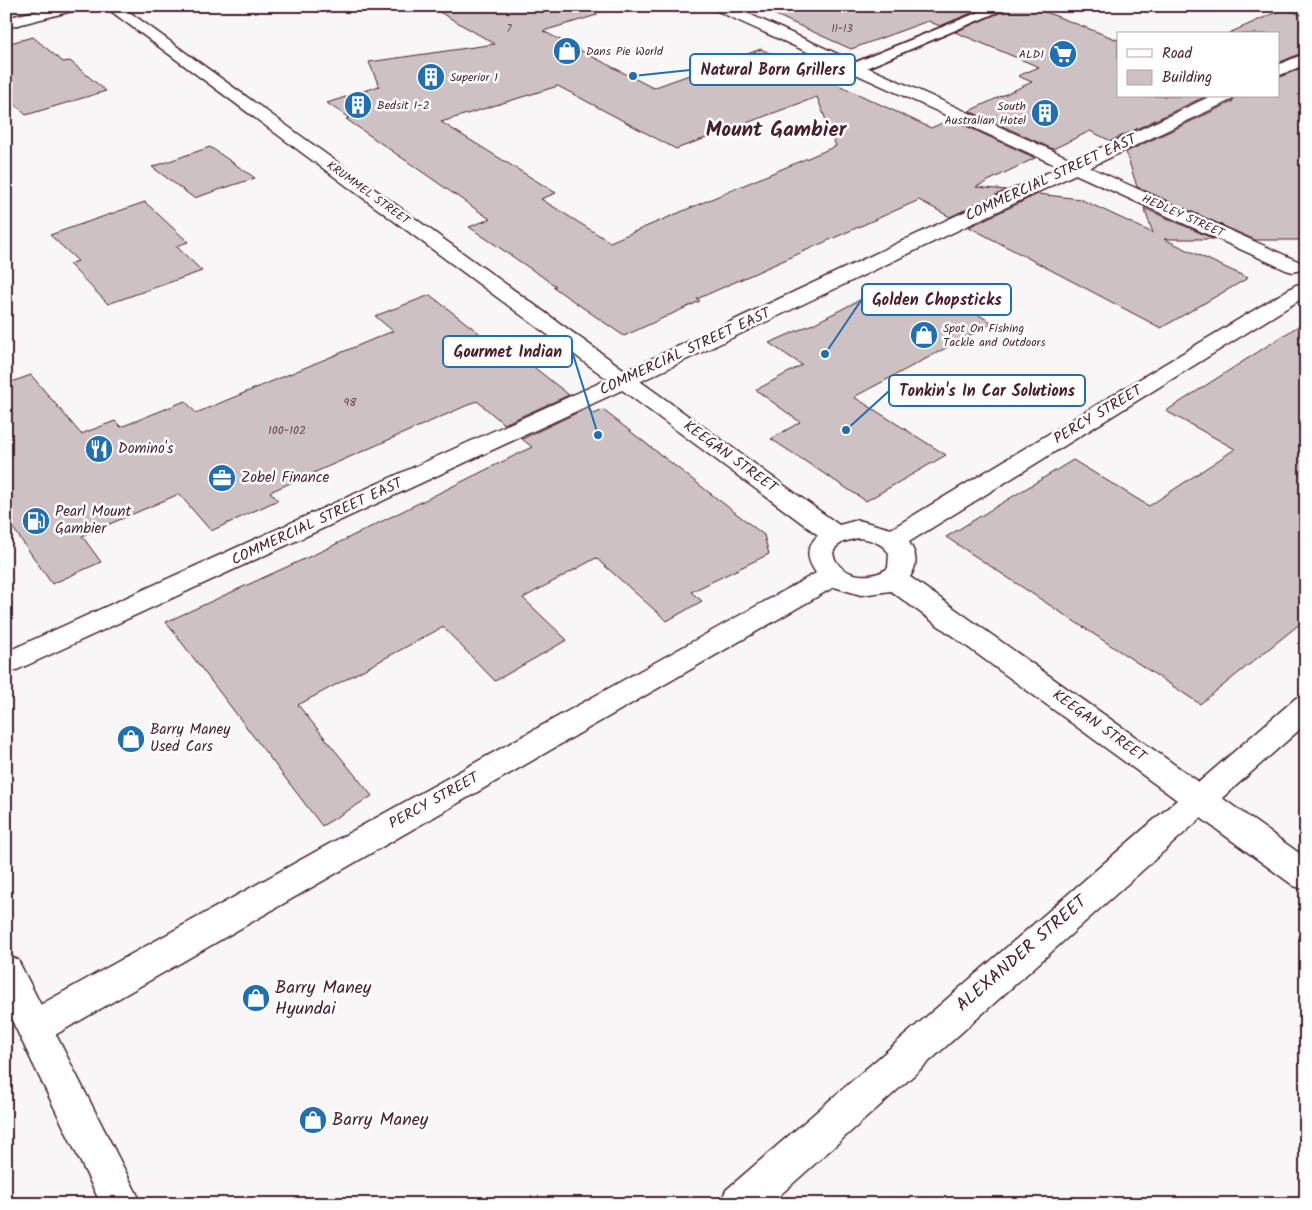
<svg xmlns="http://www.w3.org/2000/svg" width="1312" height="1210" viewBox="0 0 1312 1210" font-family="Kalam,sans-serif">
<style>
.building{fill:#cdc1c4;stroke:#4a1f2b;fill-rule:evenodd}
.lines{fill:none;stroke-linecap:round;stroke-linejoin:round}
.service-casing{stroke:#4a1f2b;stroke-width:4}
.minor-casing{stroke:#4a1f2b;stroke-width:3}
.tertiary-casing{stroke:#4a1f2b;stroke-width:3}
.service{fill:#fff;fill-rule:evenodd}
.minor{fill:#fff;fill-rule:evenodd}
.tertiary{fill:#fff;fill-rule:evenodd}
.labels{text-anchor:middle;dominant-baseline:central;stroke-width:5;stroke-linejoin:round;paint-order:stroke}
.far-number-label{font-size:11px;fill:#6b4851}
.far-poi-label{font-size:12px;fill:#4a1f2b;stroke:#fff;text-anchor:start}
.far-street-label{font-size:12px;fill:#4a1f2b;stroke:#fff}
.number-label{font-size:12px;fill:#6b4851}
.street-label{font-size:15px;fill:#4a1f2b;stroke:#fff}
.poi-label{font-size:15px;fill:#4a1f2b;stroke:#fff;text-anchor:start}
.near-street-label{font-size:18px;fill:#4a1f2b;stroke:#fff}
.near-poi-label{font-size:18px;fill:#4a1f2b;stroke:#fff;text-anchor:start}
.far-town-label{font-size:21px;font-weight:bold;fill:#4a1f2b;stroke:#fff}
.leader{fill:none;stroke:#1f6fb2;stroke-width:2}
.callout-dot{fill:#1f6fb2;stroke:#fff;stroke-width:2}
.callout{fill:#fff;stroke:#1f6fb2;stroke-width:2}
.callout-label{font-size:16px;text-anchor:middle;font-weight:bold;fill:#4a1f2b}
</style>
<rect width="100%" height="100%" fill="#f8f6f7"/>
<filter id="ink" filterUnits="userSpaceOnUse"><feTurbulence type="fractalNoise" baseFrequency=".02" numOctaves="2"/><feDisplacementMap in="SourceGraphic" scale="10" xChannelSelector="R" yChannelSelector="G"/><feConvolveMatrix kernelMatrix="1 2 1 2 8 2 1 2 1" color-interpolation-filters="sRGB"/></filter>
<g filter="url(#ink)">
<path class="building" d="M 429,6 L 596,6 L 597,15 L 543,31 L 653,88 L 761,49 L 931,128 L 951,119 L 1035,158 L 976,187 L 1006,190 L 950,217 L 919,200 L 697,299 L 700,301 L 624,336 L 553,287 L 556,286 L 469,227 L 490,219 L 346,119 L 349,118 L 327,103 L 379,86 L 369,62 L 495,44 ZM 558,86 L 676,149 L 817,97 L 836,146 L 610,242 L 541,199 L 556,193 L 441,122 Z
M 756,6 L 988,6 L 940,26 L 928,21 L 851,49 Z
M 1014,6 L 1030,6 L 1118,40 L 1118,96 L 1206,96 L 1111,141 L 1090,131 L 1053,149 L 969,111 L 1032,82 L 1018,76 L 1039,67 L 955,32 Z
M 1283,9 L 1306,16 L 1306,51 L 1278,63 L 1278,34 L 1227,34 Z
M 33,37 L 63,62 L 70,61 L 106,91 L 26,115 L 6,96 L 6,44 Z
M 1306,66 L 1306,240 L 1255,240 L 1137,187 L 1126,152 L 1232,102 L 1235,96 L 1278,96 L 1278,78 Z
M 210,147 L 255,178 L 194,198 L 152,167 Z
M 1038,194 L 1080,199 L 1153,233 L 1144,208 L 1214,239 L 1164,239 L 1248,278 L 1161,328 L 969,227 Z
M 145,202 L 188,242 L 176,246 L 202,271 L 108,304 L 69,264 L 78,261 L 50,235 Z
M 881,289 L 921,311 L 948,298 L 993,323 L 854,397 L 946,455 L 866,501 L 771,439 L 800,422 L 756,390 L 802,365 L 769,343 L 815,323 Z
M 430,295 L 488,340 L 496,337 L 569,395 L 504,424 L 477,401 L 270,492 L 278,500 L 211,531 L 179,494 L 82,536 L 101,562 L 52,584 L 6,518 L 6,384 L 31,375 L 81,434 L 115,421 L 121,427 L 185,401 L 196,413 L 393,331 L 375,316 Z
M 1306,321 L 1306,619 L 1200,704 L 946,537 L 1073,460 L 1149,506 L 1235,449 L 1166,411 Z
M 587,408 L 594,414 L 603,410 L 764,535 L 769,554 L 691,592 L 702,601 L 667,621 L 596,558 L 523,598 L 567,640 L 495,681 L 443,627 L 298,705 L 372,796 L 322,826 L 166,622 L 324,550 L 532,447 L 522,439 Z"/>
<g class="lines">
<defs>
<path id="service" d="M 994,6 L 1012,6 L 859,71 L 854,72 L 847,68 L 849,65 Z"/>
<path id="minor" d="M 56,6 L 82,6 L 80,9 L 6,28 L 6,18 Z
M 104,6 L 121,6 L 839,525 L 858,520 L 891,529 L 1296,285 L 1306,283 L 1306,296 L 909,542 C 917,555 918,564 910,577 L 1199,782 L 1296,698 L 1306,695 L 1306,724 L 1222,798 L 1306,858 L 1306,890 L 1294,886 L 1201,818 L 770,1204 L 720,1204 L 726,1190 L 1177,800 L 891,591 L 861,595 L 834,587 L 48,1039 L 35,1044 L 22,1039 L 17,1027 L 22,1015 L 816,573 C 806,558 805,549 818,535 ZM 858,538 C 870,539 882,543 889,553 L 888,568 C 871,581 838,577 833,553 L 836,547 L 843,542 Z
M 711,6 L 731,6 L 1300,262 L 1303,266 L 1300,270 L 1293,272 L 1286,270 L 713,9 Z"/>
<path id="tertiary" d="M 1306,53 L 1306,64 L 1278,76 L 1278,65 Z
M 1211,96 L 1233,96 L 1231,100 L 633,385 L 6,675 L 6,652 L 617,375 Z
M 6,955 L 18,960 L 142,1204 L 101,1204 L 6,1008 Z"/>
</defs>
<use href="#service" class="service-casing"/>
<use href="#minor" class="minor-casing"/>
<use href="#tertiary" class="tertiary-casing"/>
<use href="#service" class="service"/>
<use href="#minor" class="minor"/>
<use href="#tertiary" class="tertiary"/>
</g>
</g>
<defs>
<symbol id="shop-disc" viewBox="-11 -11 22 22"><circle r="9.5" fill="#1f6fb2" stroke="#fff"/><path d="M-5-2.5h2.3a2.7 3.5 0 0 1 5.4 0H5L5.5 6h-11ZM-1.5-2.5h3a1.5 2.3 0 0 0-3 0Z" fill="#fff"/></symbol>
<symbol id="supermarket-disc" viewBox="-11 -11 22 22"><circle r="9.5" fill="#1f6fb2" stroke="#fff"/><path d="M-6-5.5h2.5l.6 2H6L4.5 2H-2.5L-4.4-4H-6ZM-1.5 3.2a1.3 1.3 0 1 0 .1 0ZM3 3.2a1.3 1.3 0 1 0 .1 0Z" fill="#fff"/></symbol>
<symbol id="building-disc" viewBox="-11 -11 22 22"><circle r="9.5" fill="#1f6fb2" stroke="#fff"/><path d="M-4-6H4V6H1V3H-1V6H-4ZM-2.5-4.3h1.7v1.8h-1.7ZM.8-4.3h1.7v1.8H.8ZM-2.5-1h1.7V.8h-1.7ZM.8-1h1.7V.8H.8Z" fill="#fff"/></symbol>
<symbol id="restaurant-disc" viewBox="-11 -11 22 22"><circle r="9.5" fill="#1f6fb2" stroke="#fff"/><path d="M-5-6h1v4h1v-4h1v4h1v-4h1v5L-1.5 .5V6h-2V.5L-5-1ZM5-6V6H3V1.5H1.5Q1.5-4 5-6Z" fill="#fff"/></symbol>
<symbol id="office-disc" viewBox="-11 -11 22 22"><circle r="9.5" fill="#1f6fb2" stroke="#fff"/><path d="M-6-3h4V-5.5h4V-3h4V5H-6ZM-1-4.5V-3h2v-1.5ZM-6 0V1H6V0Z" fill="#fff"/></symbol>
<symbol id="fuel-disc" viewBox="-11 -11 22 22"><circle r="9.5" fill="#1f6fb2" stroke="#fff"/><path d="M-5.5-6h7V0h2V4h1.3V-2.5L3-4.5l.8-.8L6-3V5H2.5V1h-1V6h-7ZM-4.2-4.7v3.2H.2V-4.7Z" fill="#fff"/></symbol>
</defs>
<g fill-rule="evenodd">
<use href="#shop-disc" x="551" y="35" width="32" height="32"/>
<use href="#supermarket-disc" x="1047" y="38" width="32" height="32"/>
<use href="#building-disc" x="415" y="61" width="32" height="32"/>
<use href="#building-disc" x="342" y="89" width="32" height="32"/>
<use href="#building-disc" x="1029" y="97" width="32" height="32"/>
<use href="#shop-disc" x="908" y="319" width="32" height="32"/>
<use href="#restaurant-disc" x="83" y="433" width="32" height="32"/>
<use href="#office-disc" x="206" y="462" width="32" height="32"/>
<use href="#fuel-disc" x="20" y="505" width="32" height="32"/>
<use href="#shop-disc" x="115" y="723" width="32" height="32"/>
<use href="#shop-disc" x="240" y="982" width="32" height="32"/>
<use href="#shop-disc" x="297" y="1104" width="32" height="32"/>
</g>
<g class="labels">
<g class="far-number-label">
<text x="509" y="29">7</text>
<text x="842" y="29">11-13</text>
</g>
<g class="far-poi-label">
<text x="586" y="51">Dans Pie World</text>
<text x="1044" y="54" text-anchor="end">ALDI</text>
<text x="450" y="77">Superior 1</text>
<text x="377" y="105">Bedsit 1-2</text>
<text x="1026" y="106" text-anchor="end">South<tspan x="1026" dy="14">Australian Hotel</tspan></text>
<text x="943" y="328">Spot On Fishing<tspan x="943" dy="14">Tackle and Outdoors</tspan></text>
</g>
<g class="far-street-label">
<text transform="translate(368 193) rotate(36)">KRUMMEL STREET</text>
<text transform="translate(1183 216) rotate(24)">HEDLEY STREET</text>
</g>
<g class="number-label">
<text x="350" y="402">98</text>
<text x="287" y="430">100-102</text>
</g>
<g class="street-label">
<text transform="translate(1051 178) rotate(-25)">COMMERCIAL STREET EAST</text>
<text transform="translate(685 352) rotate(-25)">COMMERCIAL STREET EAST</text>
<text transform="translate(1098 415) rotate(-31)">PERCY STREET</text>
<text transform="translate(730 457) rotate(36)">KEEGAN STREET</text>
<text transform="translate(317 522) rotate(-25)">COMMERCIAL STREET EAST</text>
<text transform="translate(1099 726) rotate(36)">KEEGAN STREET</text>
<text transform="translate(434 801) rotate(-29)">PERCY STREET</text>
</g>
<g class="poi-label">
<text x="118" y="449">Domino's</text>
<text x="241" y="478">Zobel Finance</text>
<text x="55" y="512">Pearl Mount<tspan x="55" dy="17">Gambier</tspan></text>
<text x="150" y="730">Barry Maney<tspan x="150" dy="17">Used Cars</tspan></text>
</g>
<g class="near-street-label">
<text transform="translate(1022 954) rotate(-41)">ALEXANDER STREET</text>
</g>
<g class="near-poi-label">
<text x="275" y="988">Barry Maney<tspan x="275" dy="21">Hyundai</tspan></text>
<text x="332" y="1120">Barry Maney</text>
</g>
<g class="far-town-label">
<text x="776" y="130">Mount Gambier</text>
</g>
</g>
<path class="leader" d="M633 76L690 70M825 354L862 299M598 435L572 351M846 430L889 391"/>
<g class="callout-dot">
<circle cx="633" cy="76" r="5"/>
<circle cx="825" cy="354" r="5"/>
<circle cx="598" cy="435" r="5"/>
<circle cx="846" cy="430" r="5"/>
</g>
<g class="callout">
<rect x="690" y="54" width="165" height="31" rx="5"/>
<rect x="862" y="284" width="149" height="31" rx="5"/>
<rect x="443" y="336" width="129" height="31" rx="5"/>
<rect x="889" y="375" width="196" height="31" rx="5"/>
</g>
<g class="callout-label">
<text x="773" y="75">Natural Born Grillers</text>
<text x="937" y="305">Golden Chopsticks</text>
<text x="508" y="357">Gourmet Indian</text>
<text x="987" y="396">Tonkin's In Car Solutions</text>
</g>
<rect width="1312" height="1210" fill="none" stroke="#fff" stroke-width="25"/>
<rect x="12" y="12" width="1287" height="1185" fill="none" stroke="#4a1f2b" stroke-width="2" filter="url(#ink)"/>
<rect x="1117" y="32" width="162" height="65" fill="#ffffff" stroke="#b7a5aa"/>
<rect x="1127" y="49" width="25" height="8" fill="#ffffff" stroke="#b7a5aa"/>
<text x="1162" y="58" font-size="15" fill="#4a1f2b">Road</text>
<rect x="1127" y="70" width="25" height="15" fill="#cdc1c4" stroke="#b7a5aa"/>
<text x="1162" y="82" font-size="15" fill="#4a1f2b">Building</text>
</svg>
